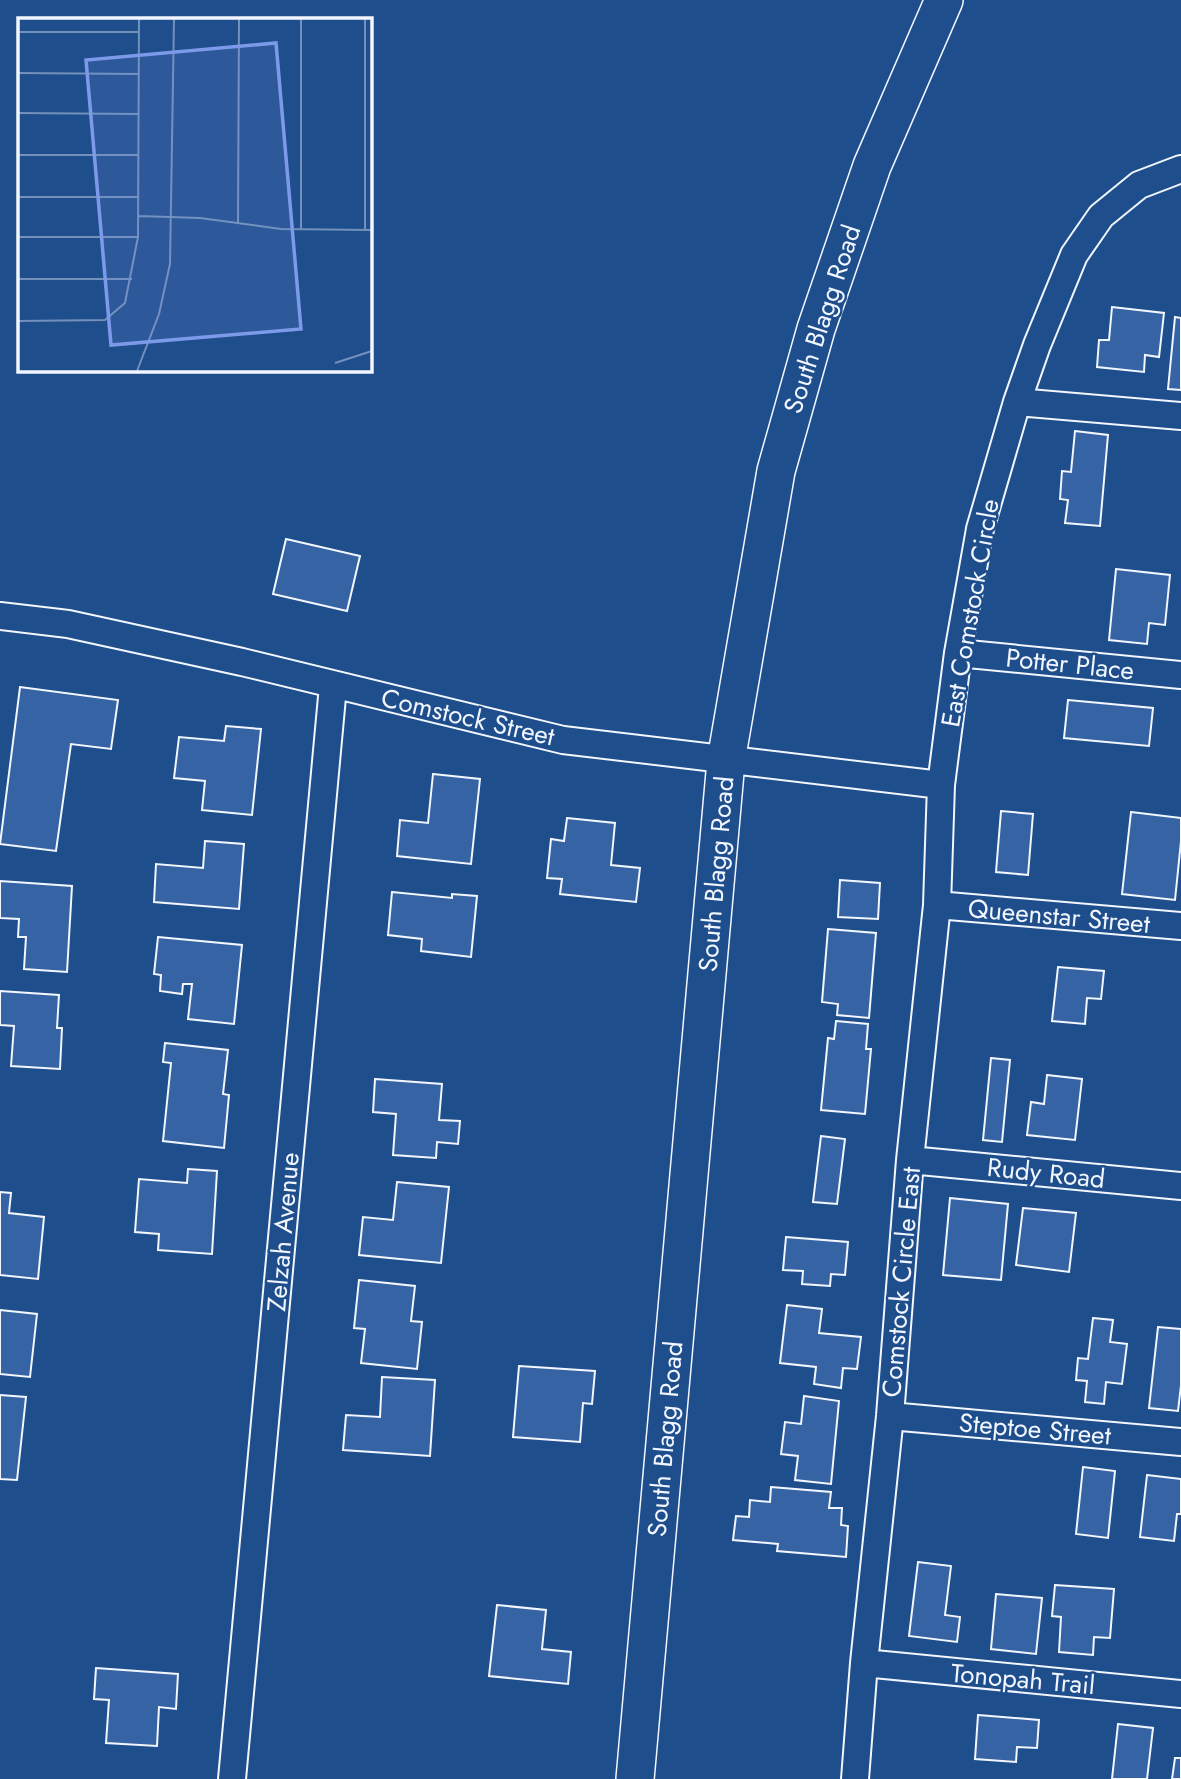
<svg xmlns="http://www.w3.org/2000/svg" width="1181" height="1779" viewBox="0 0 1181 1779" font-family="Jost,sans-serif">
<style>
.building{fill:#3563a3;stroke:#f2f6ff;stroke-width:2}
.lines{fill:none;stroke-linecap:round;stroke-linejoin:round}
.street-casing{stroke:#f2f6ff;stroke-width:30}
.secondary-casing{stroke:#f2f6ff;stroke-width:40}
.street{stroke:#1f4e8c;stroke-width:26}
.secondary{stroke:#1f4e8c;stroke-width:37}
.labels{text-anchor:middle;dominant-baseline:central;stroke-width:5;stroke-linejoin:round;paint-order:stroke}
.street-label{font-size:26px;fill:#f2f6ff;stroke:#1f4e8c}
.inset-road{fill:none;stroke:#7391ba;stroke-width:2}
.view{fill:#7d9aea;fill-opacity:0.15;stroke:#7d9aea;stroke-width:3.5}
.inset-edge{fill:none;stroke:#f2f6ff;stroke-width:3.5}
</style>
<rect width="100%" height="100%" fill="#1f4e8c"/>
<path class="building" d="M 1112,307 L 1164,313 L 1159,357 L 1145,355 L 1144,372 L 1097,367 L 1099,340 L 1109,340 Z
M 1175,317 L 1181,318 L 1181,390 L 1168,389 Z
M 1075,431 L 1108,435 L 1100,526 L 1065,523 L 1068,500 L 1060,499 L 1062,471 L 1071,472 Z
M 286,539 L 360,556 L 347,611 L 273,594 Z
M 1116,569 L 1170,575 L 1165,625 L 1149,623 L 1147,644 L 1109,640 Z
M 20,687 L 118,700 L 111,749 L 71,744 L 56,851 L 0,844 Z
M 1068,700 L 1153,708 L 1149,746 L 1064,738 Z
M 226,726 L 261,729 L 252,815 L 202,810 L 205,781 L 174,778 L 179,737 L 224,741 Z
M 433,774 L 480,779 L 471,864 L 397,856 L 400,820 L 428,823 Z
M 1001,811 L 1033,814 L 1028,875 L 996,872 Z
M 1131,812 L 1181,818 L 1181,841 L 1175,900 L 1122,894 Z
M 567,818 L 615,823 L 611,865 L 640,868 L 636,902 L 560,894 L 562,879 L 547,878 L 551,839 L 564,841 Z
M 205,841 L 244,844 L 239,909 L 154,902 L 156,864 L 203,868 Z
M 840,880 L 880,883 L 878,919 L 838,917 Z
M 0,881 L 72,886 L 67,972 L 24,969 L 26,937 L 18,937 L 19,919 L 0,918 Z
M 392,892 L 452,898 L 452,894 L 477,896 L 471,957 L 421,951 L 422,939 L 388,935 Z
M 828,929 L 876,933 L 869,1018 L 837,1015 L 838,1004 L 822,1002 Z
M 158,937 L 242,945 L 234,1024 L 188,1019 L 192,984 L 183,984 L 182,994 L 160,991 L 161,975 L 154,974 Z
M 1058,967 L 1104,971 L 1101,999 L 1087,998 L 1085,1024 L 1052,1021 Z
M 0,991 L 59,995 L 57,1028 L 62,1028 L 60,1069 L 11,1066 L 14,1026 L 0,1025 Z
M 836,1021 L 868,1024 L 866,1049 L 871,1049 L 865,1114 L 821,1110 L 828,1038 L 834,1039 Z
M 165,1043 L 228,1050 L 223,1094 L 229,1095 L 224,1148 L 163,1141 L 171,1063 L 163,1062 Z
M 991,1058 L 1010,1060 L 1002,1142 L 983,1140 Z
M 1047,1075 L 1082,1079 L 1075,1140 L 1027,1135 L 1031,1102 L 1044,1104 Z
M 375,1079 L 442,1084 L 439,1120 L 460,1121 L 458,1144 L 437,1142 L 436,1158 L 393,1155 L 396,1114 L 373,1112 Z
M 821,1136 L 845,1139 L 837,1204 L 813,1202 Z
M 188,1169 L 217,1171 L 212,1254 L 158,1250 L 159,1234 L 135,1232 L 139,1179 L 187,1183 Z
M 397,1182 L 449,1187 L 441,1263 L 359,1255 L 363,1217 L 393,1220 Z
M 0,1192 L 11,1193 L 9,1213 L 44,1217 L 38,1279 L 0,1275 Z
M 950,1198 L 1008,1204 L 1001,1280 L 943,1275 Z
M 1023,1208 L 1076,1213 L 1069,1272 L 1016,1265 Z
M 786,1237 L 848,1242 L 845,1275 L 831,1274 L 830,1286 L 802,1284 L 803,1271 L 783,1270 Z
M 359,1280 L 415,1286 L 411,1321 L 422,1322 L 417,1369 L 361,1363 L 365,1329 L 354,1328 Z
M 787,1305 L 822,1309 L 819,1333 L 861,1337 L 857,1369 L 843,1368 L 841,1388 L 814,1384 L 816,1367 L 780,1363 Z
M 0,1310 L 37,1314 L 30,1377 L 0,1374 Z
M 1093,1318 L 1113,1320 L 1110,1342 L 1127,1344 L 1122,1384 L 1106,1382 L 1104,1404 L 1085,1402 L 1087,1381 L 1076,1380 L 1078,1358 L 1088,1359 Z
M 1158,1327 L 1181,1329 L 1181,1385 L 1178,1411 L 1149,1408 Z
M 519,1366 L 595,1371 L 592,1404 L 583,1403 L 580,1442 L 513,1437 Z
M 382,1377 L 435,1380 L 430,1456 L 343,1450 L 346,1415 L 380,1417 Z
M 0,1395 L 26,1397 L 17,1480 L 0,1479 Z
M 804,1396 L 839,1401 L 831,1484 L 795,1480 L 798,1456 L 781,1454 L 785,1422 L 801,1424 Z
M 1083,1467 L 1115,1471 L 1108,1538 L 1076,1534 Z
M 1147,1475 L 1181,1479 L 1181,1514 L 1177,1514 L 1174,1541 L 1140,1537 Z
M 771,1487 L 831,1492 L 829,1508 L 842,1508 L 841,1525 L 848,1526 L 846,1557 L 777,1551 L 778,1544 L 733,1540 L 736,1516 L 749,1517 L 750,1500 L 770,1502 Z
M 918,1562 L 951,1566 L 945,1615 L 960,1617 L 957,1642 L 909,1636 Z
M 1055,1585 L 1114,1589 L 1110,1638 L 1094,1637 L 1093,1655 L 1059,1652 L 1061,1617 L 1052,1616 Z
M 996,1594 L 1042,1598 L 1036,1654 L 991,1649 Z
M 497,1605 L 546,1610 L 542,1649 L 571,1652 L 568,1684 L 489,1676 Z
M 96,1668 L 178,1674 L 176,1709 L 159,1707 L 157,1746 L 106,1743 L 109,1700 L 94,1699 Z
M 978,1715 L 1039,1720 L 1037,1748 L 1017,1747 L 1016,1762 L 975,1759 Z
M 1118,1724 L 1153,1728 L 1147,1779 L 1112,1779 Z
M 1175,1758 L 1181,1758 L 1181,1779 L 1172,1779 Z"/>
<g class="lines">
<defs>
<path id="street" d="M 1017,402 L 1181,416
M 0,616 L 68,624 L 242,662 L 563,740 L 941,785
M 958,653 L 1181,675
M 937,905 L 1181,926
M 910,1160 L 1181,1186
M 890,1416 L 1181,1442
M 864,1663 L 1181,1694
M 232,1779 L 333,686
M 855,1779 L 864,1663 L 890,1416 L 910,1160 L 937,905 L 941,785 L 958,653 L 980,529 L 1017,402 L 1037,345 L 1074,255 L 1101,216 L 1139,185 L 1181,169"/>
<path id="secondary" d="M 635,1779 L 726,761 L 776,471 L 816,329 L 872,166 L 944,0"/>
</defs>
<use href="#street" class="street-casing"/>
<use href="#secondary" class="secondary-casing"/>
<use href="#street" class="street"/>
<use href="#secondary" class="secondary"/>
</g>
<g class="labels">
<g class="street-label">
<text transform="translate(822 319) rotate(-72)">South Blagg Road</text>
<text transform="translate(970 613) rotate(-80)">East Comstock Circle</text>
<text transform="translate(1070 664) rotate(6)">Potter Place</text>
<text transform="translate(468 717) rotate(13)">Comstock Street</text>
<text transform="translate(716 874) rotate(-85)">South Blagg Road</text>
<text transform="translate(1059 916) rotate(5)">Queenstar Street</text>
<text transform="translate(1046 1173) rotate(6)">Rudy Road</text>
<text transform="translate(283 1232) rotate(-85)">Zelzah Avenue</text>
<text transform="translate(901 1282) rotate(-85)">Comstock Circle East</text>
<text transform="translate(1035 1429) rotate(5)">Steptoe Street</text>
<text transform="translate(665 1439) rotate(-85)">South Blagg Road</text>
<text transform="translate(1023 1679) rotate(5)">Tonopah Trail</text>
</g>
</g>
<g transform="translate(18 18)">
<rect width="354" height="354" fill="#1f4e8c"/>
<path class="inset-road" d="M 283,1 L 283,212M 0,14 L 120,14M 0,55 L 121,56M 0,95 L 120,96M 0,137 L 120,137M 0,179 L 120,179M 121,198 L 182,200 L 263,211 L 354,212M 220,205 L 221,1M 347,213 L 347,1M 0,219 L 120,219M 0,261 L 114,261M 0,303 L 87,302 L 107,285 L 120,219 L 121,1M 317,345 L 354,333M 119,353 L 141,296 L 152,246 L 156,1"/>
<path class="view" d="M 258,25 L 283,311 L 93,327 L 68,42 Z"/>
<rect width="354" height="354" class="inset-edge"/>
</g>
</svg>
